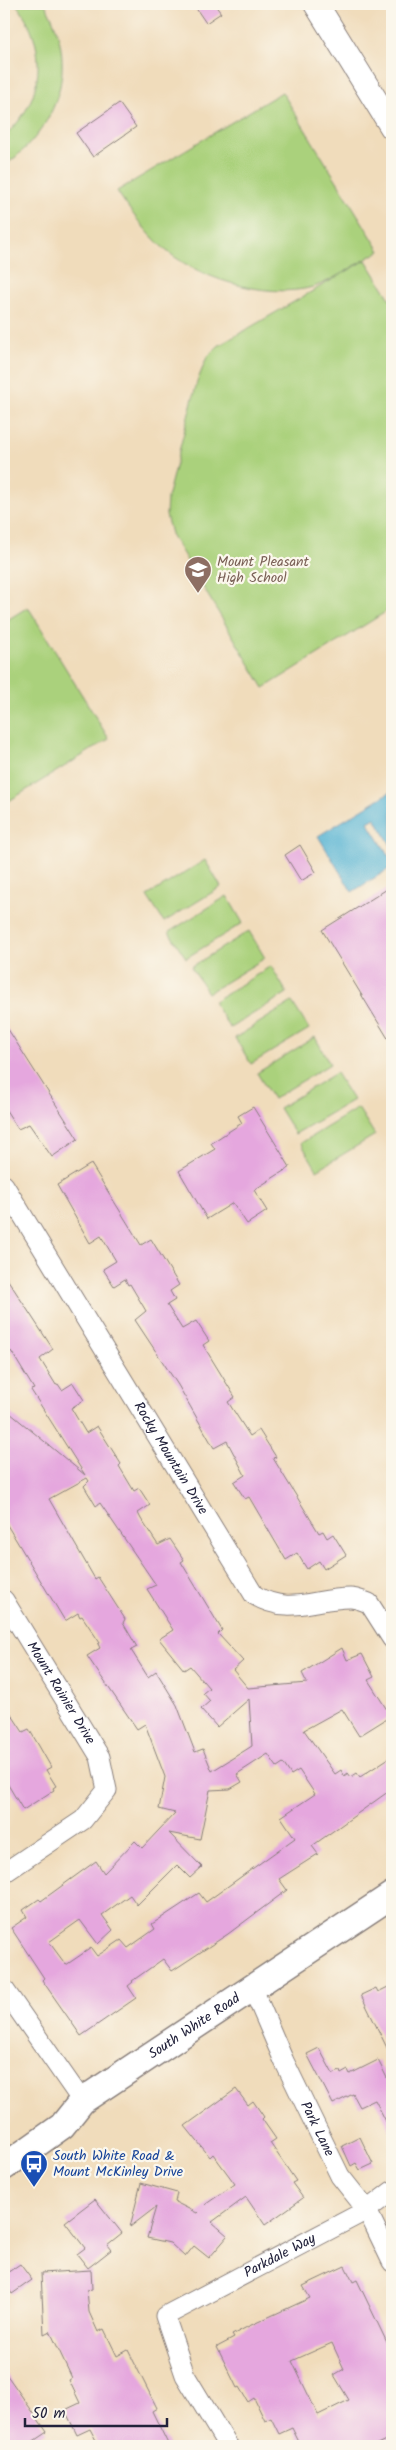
<svg xmlns="http://www.w3.org/2000/svg" width="396" height="2450" viewBox="0 0 396 2450" font-family="Kalam,sans-serif">
<style>
.green{fill:#aad17b;stroke:#667a5b}
.water{fill:#54b3d3;stroke:#3b6a87}
.building{fill:#e5a7de;fill-rule:evenodd}
.lines{fill:none;stroke-linecap:round;stroke-linejoin:round}
.minor-casing{stroke:#897f7b;stroke-width:21}
.tertiary-casing{stroke:#897f7b;stroke-width:26}
.secondary-casing{stroke:#897f7b;stroke-width:29}
.minor{stroke:#fff;stroke-width:19}
.tertiary{stroke:#fff;stroke-width:24}
.secondary{stroke:#fff;stroke-width:26}
.labels{text-anchor:middle;dominant-baseline:central;stroke-width:4.5;stroke-linejoin:round;paint-order:stroke}
.education-label{font-size:14px;fill:#785e54;stroke:#fbf7ec;text-anchor:start}
.street-label{font-size:14px;fill:#22223b;stroke:#fbf7ec}
.transit-label{font-size:14px;fill:#164399;stroke:#fbf7ec;text-anchor:start}
</style>
<rect width="100%" height="100%" fill="#fbf7ec"/>
<filter id="ink" filterUnits="userSpaceOnUse"><feTurbulence type="fractalNoise" baseFrequency=".02" numOctaves="2"/><feDisplacementMap in="SourceGraphic" scale="10" xChannelSelector="R" yChannelSelector="G"/><feConvolveMatrix kernelMatrix="1 2 1 2 8 2 1 2 1" color-interpolation-filters="sRGB"/></filter>
<filter id="wash" filterUnits="userSpaceOnUse"><feTurbulence type="fractalNoise" baseFrequency=".0096" numOctaves="4" result="noise"/><feDisplacementMap in="SourceGraphic" scale="20" xChannelSelector="R" yChannelSelector="G"/><feGaussianBlur stdDeviation="1.12" result="paint"/><feColorMatrix in="noise" values="0 0 0 0 0 0 0 0 0 0 0 0 0 0 0 0 0 1.4 0 .05"/><feComposite in="paint" operator="in"/></filter>
<g filter="url(#wash)">
<rect width="100%" height="100%" fill="#f0dcbb"/>
<path class="green" d="M 16,4 L 45,4 C 80,65 59,127 4,166 L 4,136 C 45,102 49,45 16,4 Z
M 282,92 L 380,251 C 363,260 329,283 313,287 C 266,300 194,278 160,245 C 144,229 129,210 117,191 Z
M 366,260 L 392,302 L 392,608 L 264,688 L 171,534 L 166,515 L 167,498 L 197,382 L 207,357 L 218,346 Z
M 28,607 L 109,739 L 4,804 L 4,622 Z
M 205,860 L 221,887 L 164,922 L 147,896 Z
M 227,896 L 243,923 L 186,958 L 169,932 Z
M 249,931 L 265,958 L 208,993 L 191,967 Z
M 271,966 L 287,993 L 230,1028 L 213,1002 Z
M 292,1002 L 309,1029 L 251,1064 L 235,1038 Z
M 315,1037 L 330,1064 L 273,1099 L 257,1073 Z
M 336,1073 L 353,1100 L 295,1134 L 279,1108 Z
M 358,1108 L 375,1135 L 317,1170 L 301,1143 Z"/>
<path class="water" d="M 392,791 L 392,847 L 375,818 L 368,822 L 392,861 L 392,867 L 352,892 L 318,836 Z"/>
<g id="blocks">
<path class="building" d="M 193,4 L 214,4 L 221,13 L 206,23 Z
M 119,103 L 136,127 L 93,157 L 76,133 Z
M 300,845 L 316,872 L 301,881 L 285,855 Z
M 392,886 L 392,1045 L 322,930 Z
M 4,1023 L 78,1139 L 52,1157 L 29,1124 L 18,1129 L 4,1107 Z
M 253,1107 L 290,1167 L 254,1190 L 267,1211 L 247,1224 L 233,1203 L 207,1219 L 179,1171 L 215,1149 L 211,1143 L 242,1123 L 238,1116 Z
M 91,1164 L 141,1245 L 151,1239 L 179,1285 L 170,1291 L 175,1300 L 167,1305 L 182,1329 L 196,1321 L 209,1341 L 203,1345 L 235,1397 L 228,1402 L 250,1436 L 259,1430 L 276,1457 L 273,1458 L 319,1533 L 323,1531 L 327,1538 L 333,1534 L 346,1555 L 324,1569 L 319,1561 L 307,1569 L 297,1553 L 286,1560 L 249,1497 L 245,1499 L 234,1482 L 245,1475 L 227,1441 L 214,1448 L 178,1385 L 135,1320 L 146,1311 L 130,1284 L 128,1285 L 125,1279 L 114,1286 L 103,1269 L 116,1261 L 101,1236 L 90,1243 L 57,1185 Z
M 4,1274 L 53,1349 L 40,1359 L 56,1385 L 58,1384 L 62,1390 L 73,1383 L 84,1400 L 71,1408 L 86,1433 L 97,1426 L 121,1464 L 119,1466 L 134,1491 L 139,1488 L 150,1505 L 138,1513 L 141,1519 L 158,1545 L 170,1539 L 184,1560 L 181,1562 L 222,1630 L 218,1634 L 243,1661 L 233,1670 L 248,1688 L 307,1683 L 302,1673 L 342,1648 L 347,1660 L 362,1654 L 374,1677 L 368,1680 L 391,1716 L 359,1736 L 342,1709 L 304,1730 L 335,1774 L 341,1770 L 344,1776 L 348,1773 L 351,1777 L 357,1773 L 360,1777 L 392,1756 L 392,1789 L 312,1846 L 318,1854 L 279,1879 L 287,1890 L 228,1934 L 172,1971 L 163,1959 L 132,1981 L 133,1982 L 128,1986 L 136,1998 L 81,2036 L 42,1980 L 44,1978 L 11,1928 L 27,1917 L 23,1910 L 39,1899 L 41,1901 L 96,1861 L 104,1873 L 135,1841 L 142,1848 L 175,1813 L 159,1809 L 165,1777 L 145,1724 L 137,1729 L 87,1656 L 100,1648 L 98,1644 L 100,1643 L 82,1616 L 80,1617 L 78,1613 L 65,1621 L 4,1520 L 4,1408 L 85,1475 L 31,1390 L 34,1389 L 11,1351 L 4,1356 ZM 87,1478 L 89,1481 L 84,1486 L 96,1506 L 100,1503 L 156,1585 L 147,1589 L 173,1630 L 159,1639 L 184,1670 L 190,1666 L 209,1688 L 203,1693 L 210,1701 L 201,1709 L 217,1727 L 249,1699 L 252,1746 L 212,1771 L 203,1749 L 195,1752 L 177,1705 L 156,1671 L 148,1677 L 131,1650 L 137,1647 L 123,1623 L 125,1619 L 98,1577 L 95,1579 L 49,1499 ZM 268,1754 L 277,1767 L 283,1763 L 291,1775 L 299,1770 L 315,1794 L 281,1817 L 295,1838 L 206,1902 L 199,1893 L 152,1924 L 155,1929 L 128,1948 L 121,1940 L 97,1956 L 91,1948 L 66,1965 L 49,1942 L 80,1920 L 98,1944 L 113,1930 L 102,1915 L 130,1895 L 137,1905 L 177,1865 L 190,1878 L 202,1867 L 169,1833 L 200,1839 L 210,1790 L 230,1789 L 242,1782 L 237,1774 Z
M 4,1703 L 23,1732 L 29,1729 L 39,1746 L 51,1767 L 46,1770 L 56,1786 L 53,1788 L 54,1790 L 23,1810 L 4,1778 Z
M 388,1987 L 392,1995 L 392,2058 L 361,1995 L 376,1988 L 378,1992 Z
M 319,2048 L 333,2074 L 340,2071 L 341,2074 L 348,2070 L 350,2074 L 378,2060 L 392,2088 L 392,2133 L 375,2100 L 360,2107 L 353,2094 L 333,2104 L 307,2054 Z
M 236,2089 L 248,2105 L 253,2101 L 264,2117 L 262,2119 L 276,2139 L 270,2143 L 296,2181 L 292,2183 L 303,2198 L 265,2225 L 246,2197 L 212,2222 L 228,2236 L 209,2258 L 194,2246 L 185,2257 L 170,2243 L 147,2238 L 156,2207 L 130,2227 L 141,2183 L 177,2193 L 175,2202 L 197,2213 L 206,2204 L 235,2184 L 213,2154 L 210,2157 L 185,2126 Z
M 360,2137 L 373,2164 L 360,2170 L 356,2163 L 351,2166 L 342,2146 Z
M 95,2199 L 122,2233 L 107,2245 L 111,2250 L 88,2268 L 77,2254 L 85,2248 L 65,2222 Z
M 20,2264 L 32,2280 L 12,2294 L 4,2282 L 4,2275 Z
M 345,2266 L 353,2282 L 357,2280 L 392,2353 L 392,2437 L 373,2446 L 301,2446 L 292,2428 L 279,2434 L 271,2418 L 265,2421 L 254,2398 L 248,2402 L 239,2387 L 237,2388 L 217,2347 L 234,2338 L 232,2335 L 247,2327 L 310,2298 L 303,2286 ZM 332,2343 L 344,2369 L 334,2375 L 349,2400 L 318,2415 L 292,2361 Z
M 91,2270 L 92,2289 L 87,2290 L 89,2312 L 98,2332 L 104,2329 L 117,2356 L 128,2350 L 157,2408 L 152,2411 L 169,2446 L 99,2446 L 90,2429 L 77,2435 L 65,2410 L 80,2403 L 69,2380 L 72,2378 L 50,2331 L 44,2334 L 41,2273 Z
M 4,2371 L 47,2432 L 26,2446 L 4,2446 Z"/>
</g>
</g>
<g filter="url(#ink)">
<use href="#blocks" fill-opacity="0" stroke="#897f7b" stroke-width="1"/>
<g class="lines">
<defs>
<g id="minor">
<path id="s1" d="M 4,1185 L 254,1595 C 289,1616 314,1598 350,1598 C 356,1598 363,1601 369,1603 L 392,1639"/>
<path id="s2" d="M 4,1600 L 100,1757 L 107,1790 L 83,1820 L 4,1873"/>
<path d="M 4,1989 L 82,2101"/>
<path id="s3" d="M 253,1989 L 284,2061 L 340,2176 L 367,2210 L 392,2262"/>
<path id="s4" d="M 228,2446 L 185,2375 L 165,2316 L 367,2210 L 392,2191"/>
</g>
<path id="tertiary" d="M 316,4 L 392,127"/>
<g id="secondary">
<path id="s5" d="M 4,2167 L 62,2126 L 82,2101 L 392,1895"/>
</g>
</defs>
<use href="#minor" class="minor-casing"/>
<use href="#tertiary" class="tertiary-casing"/>
<use href="#secondary" class="secondary-casing"/>
<use href="#minor" class="minor"/>
<use href="#tertiary" class="tertiary"/>
<use href="#secondary" class="secondary"/>
</g>
</g>
<defs>
<symbol id="school-pin" viewBox="-11 -11 22 30"><path d="M0 17L-7.5 6A9.5 9.5 0 1 1 7.5 6Z" fill="#8d6e63" stroke="#fbf7ec"/><path d="M0-5L7-2L0 1L-7-2ZM-4 1L0 2.5L4 1V4Q0 6-4 4Z" fill="#fff"/></symbol>
<symbol id="bus-pin" viewBox="-11 -11 22 30"><path d="M0 17L-7.5 6A9.5 9.5 0 1 1 7.5 6Z" fill="#1a4fb4" stroke="#fbf7ec"/><path d="M-5-6H5V4H4V6H2V4H-2V6H-4V4H-5ZM-3.5-4V0h7V-4ZM-3.5 1.2v1.5H-2V1.2ZM2 1.2v1.5H3.5V1.2Z" fill="#fff"/></symbol>
</defs>
<g fill-rule="evenodd">
<use href="#school-pin" x="182" y="554" width="32" height="43"/>
<use href="#bus-pin" x="18" y="2148" width="32" height="43"/>
</g>
<g class="labels">
<g class="education-label">
<text x="217" y="562">Mount Pleasant<tspan x="217" dy="16">High School</tspan></text>
</g>
<g class="street-label">
<text stroke="none"><textPath href="#s1" startOffset="320">Rocky Mountain Drive</textPath></text>
<text stroke="none"><textPath href="#s2" startOffset="109">Mount Rainier Drive</textPath></text>
<text stroke="none"><textPath href="#s5" startOffset="238">South White Road</textPath></text>
<text stroke="none"><textPath href="#s3" startOffset="154">Park Lane</textPath></text>
<text stroke="none"><textPath href="#s4" startOffset="275">Parkdale Way</textPath></text>
</g>
<g class="transit-label">
<text x="53" y="2156">South White Road &amp;<tspan x="53" dy="16">Mount McKinley Drive</tspan></text>
</g>
</g>
<rect width="396" height="2450" fill="none" stroke="#fbf7ec" stroke-width="20"/>
<path d="M25 2418v8h142v-8" fill="none" stroke="#22223b" stroke-width="2.5"/>
<text x="32" y="2418" font-size="15" fill="#22223b" stroke="#fbf7ec" stroke-width="4" paint-order="stroke">50 m</text>
</svg>
